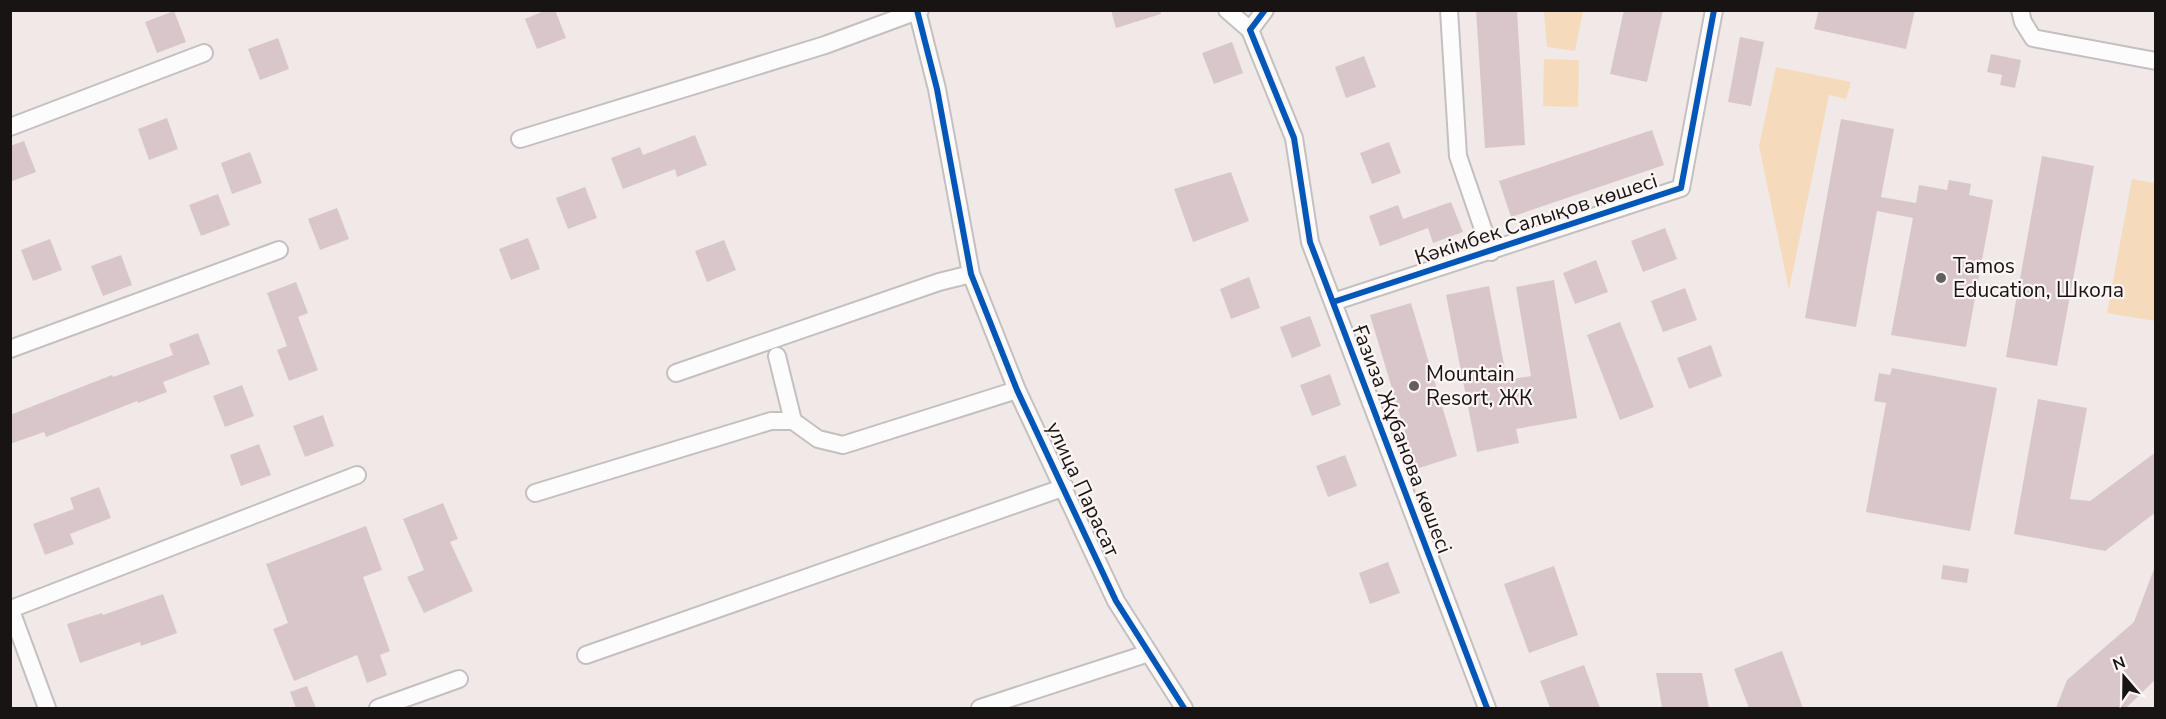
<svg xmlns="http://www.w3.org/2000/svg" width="2166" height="719" viewBox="0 0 2166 719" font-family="'Nunito Sans',sans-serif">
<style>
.green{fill:#f5dbbc}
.building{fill:#d9c6ca}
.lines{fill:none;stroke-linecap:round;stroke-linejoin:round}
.street-casing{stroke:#c5bfbf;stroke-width:20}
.street{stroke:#fdfcfc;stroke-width:16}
.cycleway-casing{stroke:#fdf5f4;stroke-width:10}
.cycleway{stroke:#0057b8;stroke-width:6}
.poi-dot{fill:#645f5e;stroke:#fdf5f4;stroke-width:2}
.labels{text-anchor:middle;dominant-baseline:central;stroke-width:4.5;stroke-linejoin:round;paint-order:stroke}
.street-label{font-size:21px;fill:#181413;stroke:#fdf5f4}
.poi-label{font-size:21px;fill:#181413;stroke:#fdf5f4;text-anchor:start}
</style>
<rect width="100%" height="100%" fill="#f0e9e8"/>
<path class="green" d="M 1544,11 L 1583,11 L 1575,51 L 1547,47 Z
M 1544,59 L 1579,60 L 1578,107 L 1543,106 Z
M 1776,67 L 1851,82 L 1846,99 L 1829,95 L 1789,290 L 1759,146 Z
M 2132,179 L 2155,183 L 2155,321 L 2107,313 Z"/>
<path class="building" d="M 546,10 L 555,10 L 566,38 L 537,49 L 525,19 Z
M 1111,10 L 1160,10 L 1161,14 L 1116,28 Z
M 1476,10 L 1517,10 L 1525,145 L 1485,148 Z
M 1624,10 L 1663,10 L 1647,82 L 1610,74 Z
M 1819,10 L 1915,10 L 1906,49 L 1814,29 Z
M 174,11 L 186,42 L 157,53 L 145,22 Z
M 1740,37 L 1764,42 L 1751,106 L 1728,102 Z
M 278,38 L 289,69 L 260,80 L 248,49 Z
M 1232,42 L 1243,73 L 1214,84 L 1202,53 Z
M 1991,54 L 2021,60 L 2015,88 L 2000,85 L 2002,75 L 1987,72 Z
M 1364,56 L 1376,87 L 1346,98 L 1335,67 Z
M 167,118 L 178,149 L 149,160 L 138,129 Z
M 1841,119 L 1894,129 L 1881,197 L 1916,203 L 1919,185 L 1947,190 L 1949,180 L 1971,184 L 1969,195 L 1993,200 L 1966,347 L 1891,335 L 1913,218 L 1877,211 L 1856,327 L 1805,318 Z
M 1652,130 L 1664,165 L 1511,217 L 1499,181 Z
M 695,135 L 707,165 L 677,177 L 675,169 L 623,189 L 611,158 L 640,147 L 643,155 Z
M 24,141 L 36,172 L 10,182 L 10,146 Z
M 1389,142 L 1401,173 L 1372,184 L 1360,153 Z
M 250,152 L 262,183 L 232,194 L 221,163 Z
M 2042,156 L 2094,166 L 2057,366 L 2006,357 Z
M 1231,172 L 1249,221 L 1193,242 L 1174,189 Z
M 585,187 L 597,218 L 568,229 L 556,198 Z
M 218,194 L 230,225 L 201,236 L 189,205 Z
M 1451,202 L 1463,232 L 1433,243 L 1428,228 L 1380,246 L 1369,216 L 1398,205 L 1403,219 Z
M 337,208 L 349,239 L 320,250 L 308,219 Z
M 1665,228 L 1677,259 L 1643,272 L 1631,241 Z
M 528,238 L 540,269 L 511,280 L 499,249 Z
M 50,239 L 62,270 L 33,281 L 21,250 Z
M 724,240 L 736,270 L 707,282 L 695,251 Z
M 121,255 L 132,285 L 103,296 L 91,266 Z
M 1596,260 L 1608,292 L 1575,304 L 1563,273 Z
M 1249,277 L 1260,308 L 1231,319 L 1220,289 Z
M 1554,280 L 1577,418 L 1516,429 L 1519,443 L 1477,452 L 1446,295 L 1489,286 L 1507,380 L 1531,376 L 1516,287 Z
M 296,282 L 308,313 L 298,317 L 318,370 L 289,381 L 277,350 L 287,346 L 267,293 Z
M 1685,288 L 1697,320 L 1663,332 L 1651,301 Z
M 1411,303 L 1457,456 L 1416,469 L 1370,315 Z
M 1310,316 L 1321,346 L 1292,358 L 1280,327 Z
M 1620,322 L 1654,407 L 1620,420 L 1587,335 Z
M 198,333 L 210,364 L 163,382 L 167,392 L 138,403 L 137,401 L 46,437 L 44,432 L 10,444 L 10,415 L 112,375 L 113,377 L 173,355 L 169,344 Z
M 1711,345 L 1722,376 L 1689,389 L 1677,358 Z
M 1892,368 L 1997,388 L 1970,531 L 1866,512 L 1886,403 L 1874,401 L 1879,373 L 1890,375 Z
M 1330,374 L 1341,405 L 1312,416 L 1300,385 Z
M 242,385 L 254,416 L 225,427 L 213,396 Z
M 2038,399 L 2087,408 L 2070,499 L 2090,501 L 2156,452 L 2156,512 L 2105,551 L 2014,534 Z
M 323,415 L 334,446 L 305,457 L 293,426 Z
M 259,444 L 271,475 L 241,486 L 230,455 Z
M 1345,455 L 1357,486 L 1328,497 L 1316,466 Z
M 99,487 L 111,518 L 70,534 L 74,544 L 45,555 L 33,524 L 74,509 L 70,498 Z
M 443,503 L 458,539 L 450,542 L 473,591 L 424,613 L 407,577 L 424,570 L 403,519 Z
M 366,526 L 382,570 L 363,577 L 390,651 L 380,655 L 387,675 L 367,683 L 357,655 L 294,681 L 273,629 L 288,623 L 266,564 Z
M 1388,562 L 1400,593 L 1370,604 L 1359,573 Z
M 1943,565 L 1969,569 L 1967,583 L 1941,579 Z
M 1554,566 L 1578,635 L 1529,653 L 1504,584 Z
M 2154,569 L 2156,679 L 2126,708 L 2056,708 L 2067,680 L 2134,622 Z
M 163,594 L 177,633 L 141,646 L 140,642 L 80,663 L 67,624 L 102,613 L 103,615 Z
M 1782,651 L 1803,708 L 1749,708 L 1734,669 Z
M 1584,665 L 1600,708 L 1550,708 L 1540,681 Z
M 1656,673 L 1702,673 L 1709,708 L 1662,708 Z
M 307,686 L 316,708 L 296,708 L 290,692 Z"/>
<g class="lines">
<defs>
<path id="street" d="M 917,10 L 937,89 L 971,274 L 1017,390 L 1116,601 L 1184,708
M 1227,10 L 1250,30
M 1265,10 L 1250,30 L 1294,138 L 1310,242 L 1487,708
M 1449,10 L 1458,156 L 1491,252
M 2020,10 L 2023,22 L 2033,38 L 2156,61
M 10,127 L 204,53
M 520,139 L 825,45 L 920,10
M 1333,302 L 1681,188 L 1714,10
M 10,349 L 279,250
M 777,356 L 793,421
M 676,373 L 939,282 L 971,274
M 535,493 L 771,421 L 793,421 L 818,439 L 843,445 L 1017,390
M 10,608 L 47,708
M 11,609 L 357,475
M 586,655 L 1065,487
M 378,708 L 459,679
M 980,708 L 1149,653"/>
</defs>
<use href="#street" class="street-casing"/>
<use href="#street" class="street"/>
<defs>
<path id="cycleway" d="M 917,10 L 937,89 L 971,274 L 1017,390 L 1116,601 L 1184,708
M 1265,10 L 1250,30 L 1294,138 L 1310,242 L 1487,708
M 1333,302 L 1681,188 L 1714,10"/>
</defs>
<use href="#cycleway" class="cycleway-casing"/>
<use href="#cycleway" class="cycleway"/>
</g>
<g class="poi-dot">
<circle cx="1941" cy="278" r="6"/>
<circle cx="1414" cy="386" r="6"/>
</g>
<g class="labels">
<g class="street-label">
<text transform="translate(1536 219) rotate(-18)">Кәкімбек Салықов көшесі</text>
<text transform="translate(1402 439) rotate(69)">Ғазиза Жұбанова көшесі</text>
<text transform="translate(1083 489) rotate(65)">улица Парасат</text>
</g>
<g class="poi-label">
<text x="1953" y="266">Tamos<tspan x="1953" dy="24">Education, Школа</tspan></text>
<text x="1426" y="374">Mountain<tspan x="1426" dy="24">Resort, ЖК</tspan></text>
</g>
</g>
<rect width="2166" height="719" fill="none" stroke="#181413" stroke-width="24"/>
<g transform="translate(2124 677) rotate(340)" stroke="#fdf5f4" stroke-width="4.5" paint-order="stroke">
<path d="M0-4.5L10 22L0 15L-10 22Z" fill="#181413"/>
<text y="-9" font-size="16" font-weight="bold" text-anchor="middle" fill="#181413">N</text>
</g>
</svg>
